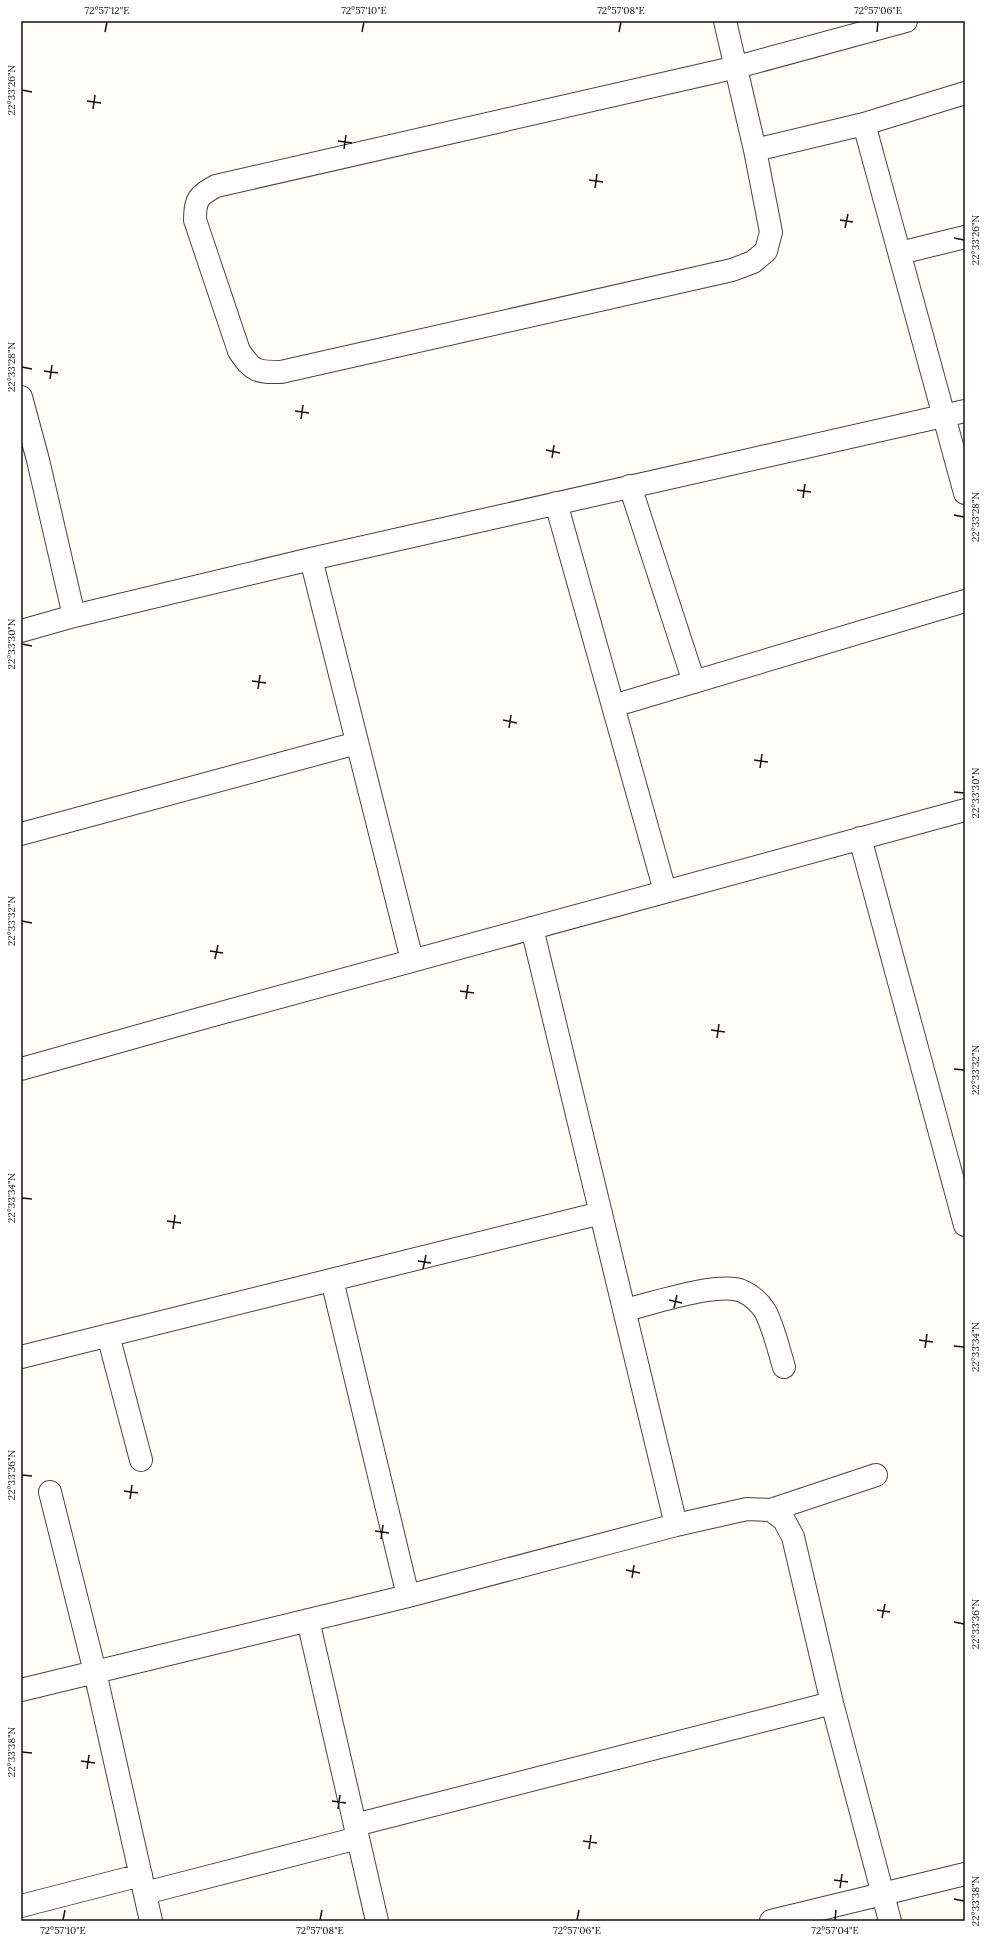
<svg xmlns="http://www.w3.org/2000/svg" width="986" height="1942" viewBox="0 0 986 1942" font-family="Lora,serif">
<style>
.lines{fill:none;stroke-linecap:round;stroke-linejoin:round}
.minor-casing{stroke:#444;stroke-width:24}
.tertiary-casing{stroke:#444;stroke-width:24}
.minor{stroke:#fff;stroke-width:22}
.tertiary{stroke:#fff;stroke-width:22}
.ticks{fill:none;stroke:#111;stroke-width:1.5}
.neatline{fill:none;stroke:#111;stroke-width:1.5}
.ticks-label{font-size:10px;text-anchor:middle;fill:#111}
</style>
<rect width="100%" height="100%" fill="#fffdf5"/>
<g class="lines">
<defs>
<path id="minor" d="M 725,21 L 755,150 L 771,232 L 766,251 L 753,262 L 732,270 L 281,372 C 257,372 253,372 239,351 L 195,220 C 195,199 198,196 216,186 L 737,67 L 906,21
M 864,124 L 965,493
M 755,150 L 864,124 L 965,93
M 900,253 L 965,237
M 21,397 L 38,460 L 74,616
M 630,486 L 694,682
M 556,503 L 665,891
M 311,559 L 412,960
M 21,631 L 74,616 L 311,559 L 965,411
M 613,706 L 965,601
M 21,834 L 357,743
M 532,928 L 676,1525
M 332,1280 L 408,1596
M 625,1310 C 651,1304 718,1281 742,1291 C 751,1295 760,1303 765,1311 C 773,1325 779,1351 784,1367
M 108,1335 L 141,1460
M 21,1357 L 601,1213
M 50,1492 L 95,1672 L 151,1921
M 771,1510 L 876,1475
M 308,1620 L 377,1921
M 21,1690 L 408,1596 L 676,1525 L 747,1509 L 771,1510 L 784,1520 L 793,1537 L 832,1703 L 890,1921
M 355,1825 L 832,1703
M 145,1893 L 358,1838
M 21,1906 L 141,1875"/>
<path id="tertiary" d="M 860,838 L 965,1225
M 21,1069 L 210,1016 L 965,810
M 771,1921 L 965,1874"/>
</defs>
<use href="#minor" class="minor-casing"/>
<use href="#tertiary" class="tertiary-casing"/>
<use href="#minor" class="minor"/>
<use href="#tertiary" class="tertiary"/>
</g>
<path class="ticks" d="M 105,32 L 107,22M 362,32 L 364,22M 619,32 L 621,22M 877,32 L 878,22M 22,90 L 32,92M 87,101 L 101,103M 93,109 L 95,95M 338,141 L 352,143M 344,149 L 346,135M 589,180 L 603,182M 595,188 L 597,174M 840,220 L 853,222M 845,228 L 848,214M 954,238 L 964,240M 22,367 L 32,369M 44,371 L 58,373M 50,379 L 52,365M 295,411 L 309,413M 301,419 L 303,405M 546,450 L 560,453M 552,458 L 554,445M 797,490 L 811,492M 803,498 L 805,484M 954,515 L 964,517M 22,644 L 32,646M 252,681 L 266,683M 258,689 L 260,675M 503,720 L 517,723M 509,728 L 511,715M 754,760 L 768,762M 760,768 L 762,754M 954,792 L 964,793M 22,921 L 32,923M 210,951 L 223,953M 215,959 L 218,945M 460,991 L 474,993M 466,999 L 468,985M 711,1030 L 725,1032M 717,1038 L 719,1024M 954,1069 L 964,1070M 22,1198 L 32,1199M 167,1221 L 181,1223M 173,1229 L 175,1215M 418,1261 L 431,1263M 423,1269 L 426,1255M 669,1300 L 682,1303M 674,1308 L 677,1295M 919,1340 L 933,1342M 954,1346 L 964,1347M 925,1348 L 927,1334M 22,1475 L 32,1476M 124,1491 L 138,1493M 130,1499 L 132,1485M 375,1531 L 389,1533M 381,1539 L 383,1525M 626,1570 L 640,1573M 632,1578 L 634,1565M 877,1610 L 890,1612M 882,1618 L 885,1604M 954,1622 L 964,1624M 22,1752 L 32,1753M 81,1761 L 95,1763M 87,1769 L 89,1755M 332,1801 L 346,1803M 338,1809 L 340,1795M 583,1841 L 597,1843M 589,1849 L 591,1835M 834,1880 L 848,1882M 840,1888 L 842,1874M 954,1899 L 964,1901M 63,1920 L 65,1910M 320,1920 L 322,1910M 577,1920 L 579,1910M 835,1920 L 836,1910"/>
<rect width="986" height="1942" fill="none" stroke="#ffffff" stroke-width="44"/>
<rect x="22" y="22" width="942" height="1898" class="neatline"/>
<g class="ticks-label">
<text x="107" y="14">72°57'12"E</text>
<text x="364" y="14">72°57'10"E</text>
<text x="621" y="14">72°57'08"E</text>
<text x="878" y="14">72°57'06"E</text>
<text transform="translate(11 90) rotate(-90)" y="4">22°33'26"N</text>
<text transform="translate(975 240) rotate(-90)" y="4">22°33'26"N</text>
<text transform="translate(11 367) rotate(-90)" y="4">22°33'28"N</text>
<text transform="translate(975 517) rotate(-90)" y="4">22°33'28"N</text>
<text transform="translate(11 644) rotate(-90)" y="4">22°33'30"N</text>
<text transform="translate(975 793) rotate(-90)" y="4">22°33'30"N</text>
<text transform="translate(11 921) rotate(-90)" y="4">22°33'32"N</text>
<text transform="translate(975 1070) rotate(-90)" y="4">22°33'32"N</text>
<text transform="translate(11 1198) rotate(-90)" y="4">22°33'34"N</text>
<text transform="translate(975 1347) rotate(-90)" y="4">22°33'34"N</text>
<text transform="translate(11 1475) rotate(-90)" y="4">22°33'36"N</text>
<text transform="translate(975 1624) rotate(-90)" y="4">22°33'36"N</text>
<text transform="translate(11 1752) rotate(-90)" y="4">22°33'38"N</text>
<text transform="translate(975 1901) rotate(-90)" y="4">22°33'38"N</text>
<text x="63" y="1934">72°57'10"E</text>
<text x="320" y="1934">72°57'08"E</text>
<text x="577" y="1934">72°57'06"E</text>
<text x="835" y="1934">72°57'04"E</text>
</g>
</svg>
